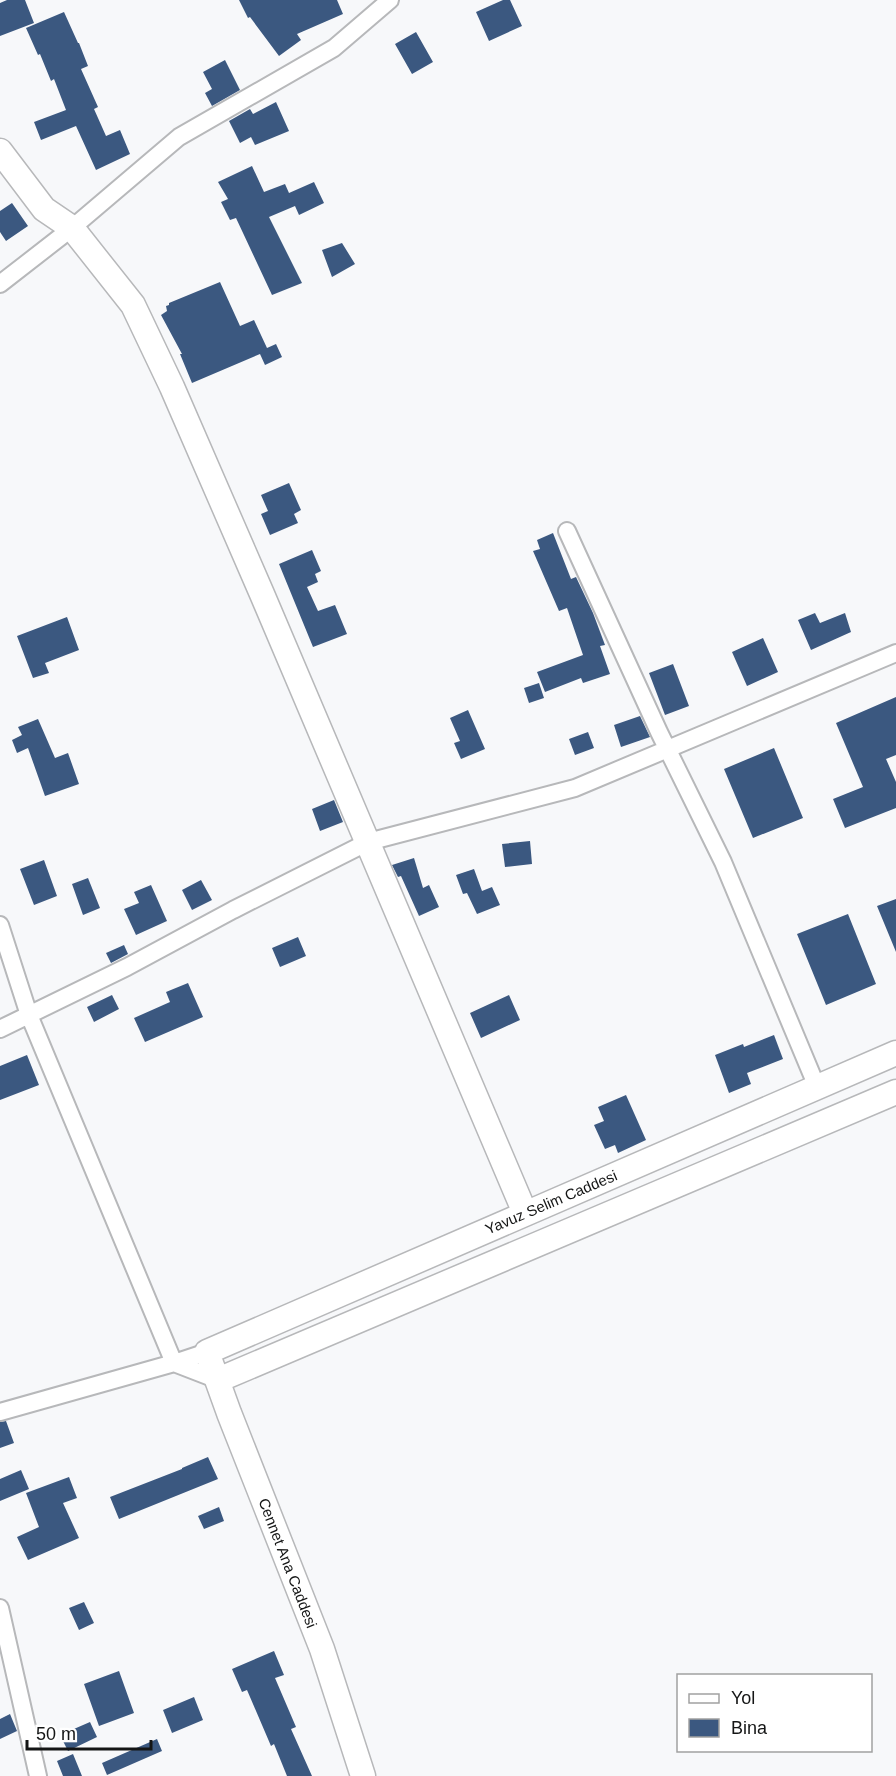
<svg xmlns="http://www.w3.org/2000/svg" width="896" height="1776" viewBox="0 0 896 1776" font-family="Helvetica,sans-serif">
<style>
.building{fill:#3b5880}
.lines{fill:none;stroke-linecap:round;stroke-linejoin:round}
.street-casing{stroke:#b7b8ba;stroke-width:20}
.secondary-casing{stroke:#b7b8ba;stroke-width:27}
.street{stroke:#fff;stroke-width:16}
.secondary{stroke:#fff;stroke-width:24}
.labels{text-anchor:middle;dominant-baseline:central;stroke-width:6;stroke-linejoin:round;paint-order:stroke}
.street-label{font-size:15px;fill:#141515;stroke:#fff}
</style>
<rect width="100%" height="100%" fill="#f7f8fa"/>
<path class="building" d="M 7,0 L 25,0 L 34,23 L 0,36 L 0,3 Z
M 239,0 L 337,0 L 343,14 L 297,34 L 301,40 L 279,56 L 250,17 L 248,18 Z
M 503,0 L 510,0 L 522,26 L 489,41 L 476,12 Z
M 64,12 L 78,43 L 79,43 L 88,66 L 81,69 L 98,107 L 94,109 L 106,136 L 120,130 L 130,154 L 96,170 L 76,126 L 41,140 L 34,122 L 66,110 L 54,79 L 51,81 L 40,54 L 38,55 L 26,28 Z
M 416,32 L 433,62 L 412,74 L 395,44 Z
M 225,60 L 240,90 L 212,106 L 205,93 L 212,89 L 203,72 Z
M 276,102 L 289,131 L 255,145 L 251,137 L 240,143 L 229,121 L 250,109 L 253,114 Z
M 252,166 L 264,192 L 285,184 L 289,193 L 314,182 L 324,203 L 299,215 L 295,206 L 269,217 L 302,283 L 272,295 L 236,218 L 230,220 L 221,202 L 228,199 L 218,182 Z
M 12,203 L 28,226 L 6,241 L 0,232 L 0,211 Z
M 342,243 L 355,264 L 332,277 L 322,250 Z
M 220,282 L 240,326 L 254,320 L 267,348 L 276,344 L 282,357 L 265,365 L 260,354 L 192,383 L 180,354 L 182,354 L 161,315 L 167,311 L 166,306 L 169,305 L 169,303 Z
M 289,483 L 301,510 L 294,514 L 298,523 L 270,535 L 261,514 L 268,511 L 261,495 Z
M 553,533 L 571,579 L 576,577 L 593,613 L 605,645 L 600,646 L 610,674 L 583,683 L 581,678 L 545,692 L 537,672 L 583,655 L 567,608 L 559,611 L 533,551 L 540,549 L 537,540 Z
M 312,550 L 321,571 L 315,574 L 318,582 L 307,587 L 318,611 L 335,605 L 347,634 L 313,647 L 279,564 Z
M 815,613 L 820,623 L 845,613 L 851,632 L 811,650 L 798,620 Z
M 67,617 L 79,650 L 45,663 L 49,673 L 33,678 L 17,636 Z
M 763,638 L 778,672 L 747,686 L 732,652 Z
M 673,664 L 689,706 L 665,715 L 649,673 Z
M 539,683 L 544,698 L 529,703 L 524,688 Z
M 896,697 L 896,755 L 886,759 L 896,782 L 896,808 L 845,828 L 833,799 L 863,787 L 836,723 Z
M 468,710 L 485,749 L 461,759 L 454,743 L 460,741 L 450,718 Z
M 640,716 L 650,737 L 621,747 L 614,725 Z
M 38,719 L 55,758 L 68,753 L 79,784 L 45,796 L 28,748 L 17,753 L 12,740 L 22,735 L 18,727 Z
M 588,732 L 594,748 L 575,755 L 569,739 Z
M 774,748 L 803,818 L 753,838 L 724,769 Z
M 334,800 L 343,822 L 320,831 L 312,809 Z
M 530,841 L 532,864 L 505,867 L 502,844 Z
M 414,858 L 423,888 L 429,885 L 439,907 L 419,916 L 401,876 L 398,877 L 392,865 Z
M 44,860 L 57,896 L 34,905 L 20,869 Z
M 474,869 L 482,891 L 492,887 L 500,905 L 477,914 L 467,893 L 463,894 L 456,875 Z
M 88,878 L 100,908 L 83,915 L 72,884 Z
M 201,880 L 212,900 L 192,910 L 182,890 Z
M 151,885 L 167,921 L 136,935 L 124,909 L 139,903 L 134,892 Z
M 896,899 L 896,952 L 877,906 Z
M 848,914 L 876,984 L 826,1005 L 797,934 Z
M 298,937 L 306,956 L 280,967 L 272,948 Z
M 124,945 L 128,954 L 111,963 L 106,953 Z
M 188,983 L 203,1017 L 145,1042 L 134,1018 L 170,1002 L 166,992 Z
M 112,995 L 119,1009 L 94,1022 L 87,1007 Z
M 509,995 L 520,1020 L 481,1038 L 470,1013 Z
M 774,1035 L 783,1059 L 747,1073 L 751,1084 L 729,1093 L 715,1055 L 743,1044 L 744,1047 Z
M 27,1055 L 39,1085 L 0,1100 L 0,1066 Z
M 626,1095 L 646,1140 L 618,1153 L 615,1145 L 605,1149 L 594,1125 L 604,1121 L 598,1107 Z
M 6,1421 L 14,1443 L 0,1448 L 0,1422 Z
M 208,1457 L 218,1479 L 119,1519 L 110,1497 L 182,1469 L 182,1468 Z
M 21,1470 L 29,1489 L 0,1501 L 0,1479 Z
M 69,1477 L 77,1498 L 63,1503 L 79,1538 L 28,1560 L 17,1537 L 39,1527 L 26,1493 Z
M 219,1507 L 224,1521 L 204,1529 L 198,1516 Z
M 84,1602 L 94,1623 L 79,1630 L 69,1608 Z
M 274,1651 L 284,1675 L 275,1678 L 296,1727 L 291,1729 L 312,1776 L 287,1776 L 274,1744 L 271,1746 L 247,1690 L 242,1692 L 232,1669 Z
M 119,1671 L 134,1713 L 99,1726 L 84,1684 Z
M 194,1697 L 203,1720 L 172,1733 L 163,1710 Z
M 10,1714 L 17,1731 L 0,1739 L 0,1719 Z
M 90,1722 L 97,1737 L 68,1751 L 60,1735 Z
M 157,1739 L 162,1751 L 107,1775 L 102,1763 Z
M 73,1754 L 82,1776 L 63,1776 L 57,1761 Z"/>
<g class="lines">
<defs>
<path id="street" d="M 0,284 L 72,228 L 179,137 L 334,48 L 390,0
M 567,531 L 659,732 L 723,862 L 817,1087
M 0,925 L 29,1015 L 174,1363 L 218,1380
M 0,1029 L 127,967 L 233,910 L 368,842 L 575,788 L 896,653
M 0,1412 L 174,1363 L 207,1352
M 0,1608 L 38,1776"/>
<path id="secondary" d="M 0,151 L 44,209 L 72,228 L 133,305 L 172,387 L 262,594 L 525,1213
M 218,1380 L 896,1092
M 363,1776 L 322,1649 L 229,1413 L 207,1352 L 896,1053"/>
</defs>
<use href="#street" class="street-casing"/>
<use href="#secondary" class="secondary-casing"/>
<use href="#street" class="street"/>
<use href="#secondary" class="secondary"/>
</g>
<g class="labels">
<g class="street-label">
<text transform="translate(551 1202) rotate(-23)">Yavuz Selim Caddesi</text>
<text transform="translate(288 1563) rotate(69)">Cennet Ana Caddesi</text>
</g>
</g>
<rect x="677" y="1674" width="195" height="78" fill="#ffffff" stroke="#a1a1a1" stroke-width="1.5"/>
<rect x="689" y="1694" width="30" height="9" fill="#ffffff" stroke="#a1a1a1" stroke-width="1.5"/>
<text x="731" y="1704" font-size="18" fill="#141515">Yol</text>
<rect x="689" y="1719" width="30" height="18" fill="#3b5880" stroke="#a1a1a1" stroke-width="1.5"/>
<text x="731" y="1734" font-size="18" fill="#141515">Bina</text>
<path d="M27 1740v9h124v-9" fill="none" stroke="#141515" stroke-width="3"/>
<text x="36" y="1740" font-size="18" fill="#141515" stroke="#ffffff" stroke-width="4.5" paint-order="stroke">50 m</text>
</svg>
